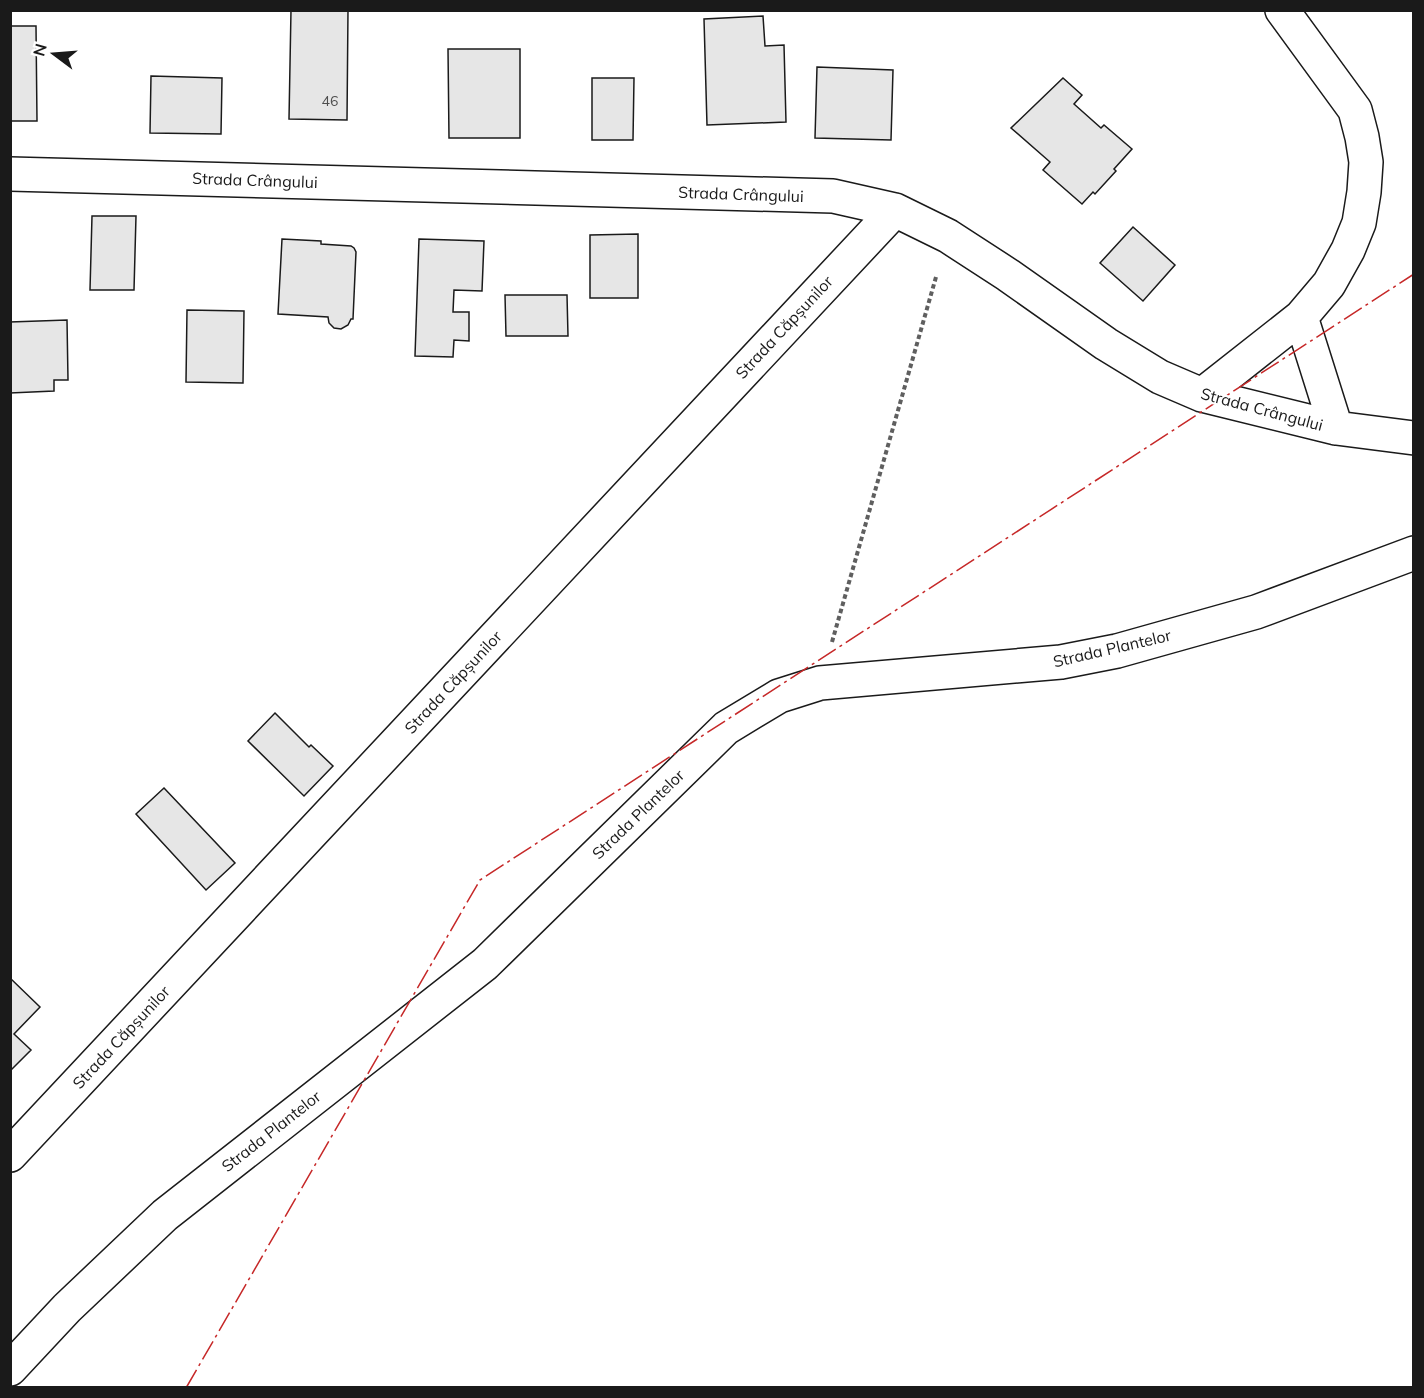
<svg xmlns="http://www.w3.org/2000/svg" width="1424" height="1398" viewBox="0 0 1424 1398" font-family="Mulish,sans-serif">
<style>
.building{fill:#e6e6e6;stroke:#1a1a1a;stroke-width:1.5}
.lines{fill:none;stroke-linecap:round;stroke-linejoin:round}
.street-casing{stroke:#1a1a1a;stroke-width:36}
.path{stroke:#5f5f5f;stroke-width:4;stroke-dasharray:4.5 3;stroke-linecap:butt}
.street{stroke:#fff;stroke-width:33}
.power{stroke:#c62828;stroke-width:1.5;stroke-dasharray:21 4.5 3 4.5;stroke-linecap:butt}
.labels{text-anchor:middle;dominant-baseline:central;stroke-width:4.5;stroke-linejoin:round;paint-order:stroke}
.number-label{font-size:14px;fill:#4d4d4d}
.street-label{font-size:16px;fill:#1a1a1a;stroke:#fff}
</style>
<rect width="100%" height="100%" fill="#fff"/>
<path class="building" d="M 291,10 L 348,10 L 347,120 L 289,119 Z
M 763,16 L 765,46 L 784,45 L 786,122 L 707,125 L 704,19 Z
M 10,26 L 36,26 L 37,121 L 10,121 Z
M 448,49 L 520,49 L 520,138 L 449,138 Z
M 817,67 L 893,70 L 891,140 L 815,138 Z
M 151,76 L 222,78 L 221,134 L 150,133 Z
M 592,78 L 634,78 L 633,140 L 592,140 Z
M 1063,78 L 1082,95 L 1074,104 L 1101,128 L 1104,125 L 1132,149 L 1114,169 L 1116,171 L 1095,194 L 1093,192 L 1082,204 L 1043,170 L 1050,162 L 1011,128 Z
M 92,216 L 136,216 L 134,290 L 90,290 Z
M 1133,227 L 1175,265 L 1143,301 L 1100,263 Z
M 638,234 L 638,298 L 590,298 L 590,235 Z
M 282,239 L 321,241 L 321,244 L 351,246 L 354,248 L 356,252 L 353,319 L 351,319 L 348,325 L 341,329 L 334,328 L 329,323 L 328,317 L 278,314 Z
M 419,239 L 484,241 L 482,291 L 454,290 L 453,312 L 469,312 L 469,341 L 454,340 L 453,357 L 415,356 Z
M 505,295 L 567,295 L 568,336 L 506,336 Z
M 187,310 L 244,311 L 243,383 L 186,382 Z
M 67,320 L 68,380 L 54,380 L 54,391 L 10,393 L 10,322 Z
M 275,713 L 309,747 L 311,745 L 333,766 L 304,796 L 248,741 Z
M 164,788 L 235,863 L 206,890 L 136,814 Z
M 10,978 L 40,1007 L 14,1034 L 31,1050 L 10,1071 Z"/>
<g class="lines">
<defs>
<path id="street" d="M 10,174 L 833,196 L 895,210 L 948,236 L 1008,275 L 1106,344 L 1160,377 L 1202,395 L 1336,428 L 1414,438
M 1301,317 L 1336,428
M 1202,395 L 1301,317 L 1329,284 L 1348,250 L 1359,223 L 1364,192 L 1366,162 L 1362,137 L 1355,110 L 1282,10
M 10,1155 L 895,210
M 10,1369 L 67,1308 L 165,1215 L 485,964 L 726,728 L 779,696 L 820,683 L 1061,662 L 1117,651 L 1256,612 L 1414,553"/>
</defs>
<use href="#street" class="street-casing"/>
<path class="path" d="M 832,642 L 936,277"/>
<use href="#street" class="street"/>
<path class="power" d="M 186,1388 L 480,880 L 1414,274"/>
</g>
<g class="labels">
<g class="number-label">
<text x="330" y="101">46</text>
</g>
<g class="street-label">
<text transform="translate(255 180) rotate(2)">Strada Crângului</text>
<text transform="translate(741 194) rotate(2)">Strada Crângului</text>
<text transform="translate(784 327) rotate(-47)">Strada Căpșunilor</text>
<text transform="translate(1262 409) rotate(15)">Strada Crângului</text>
<text transform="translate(1112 648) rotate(-13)">Strada Plantelor</text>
<text transform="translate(453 682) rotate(-47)">Strada Căpșunilor</text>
<text transform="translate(638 814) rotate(-44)">Strada Plantelor</text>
<text transform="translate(121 1037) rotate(-47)">Strada Căpșunilor</text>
<text transform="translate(271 1131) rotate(-38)">Strada Plantelor</text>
</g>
</g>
<rect width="1424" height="1398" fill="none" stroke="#1a1a1a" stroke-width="24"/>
<g transform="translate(54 54) rotate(286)" stroke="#ffffff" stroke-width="4.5" paint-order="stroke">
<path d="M0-4.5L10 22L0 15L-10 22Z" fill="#1a1a1a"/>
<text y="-9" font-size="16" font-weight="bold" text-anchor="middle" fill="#1a1a1a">N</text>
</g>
</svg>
